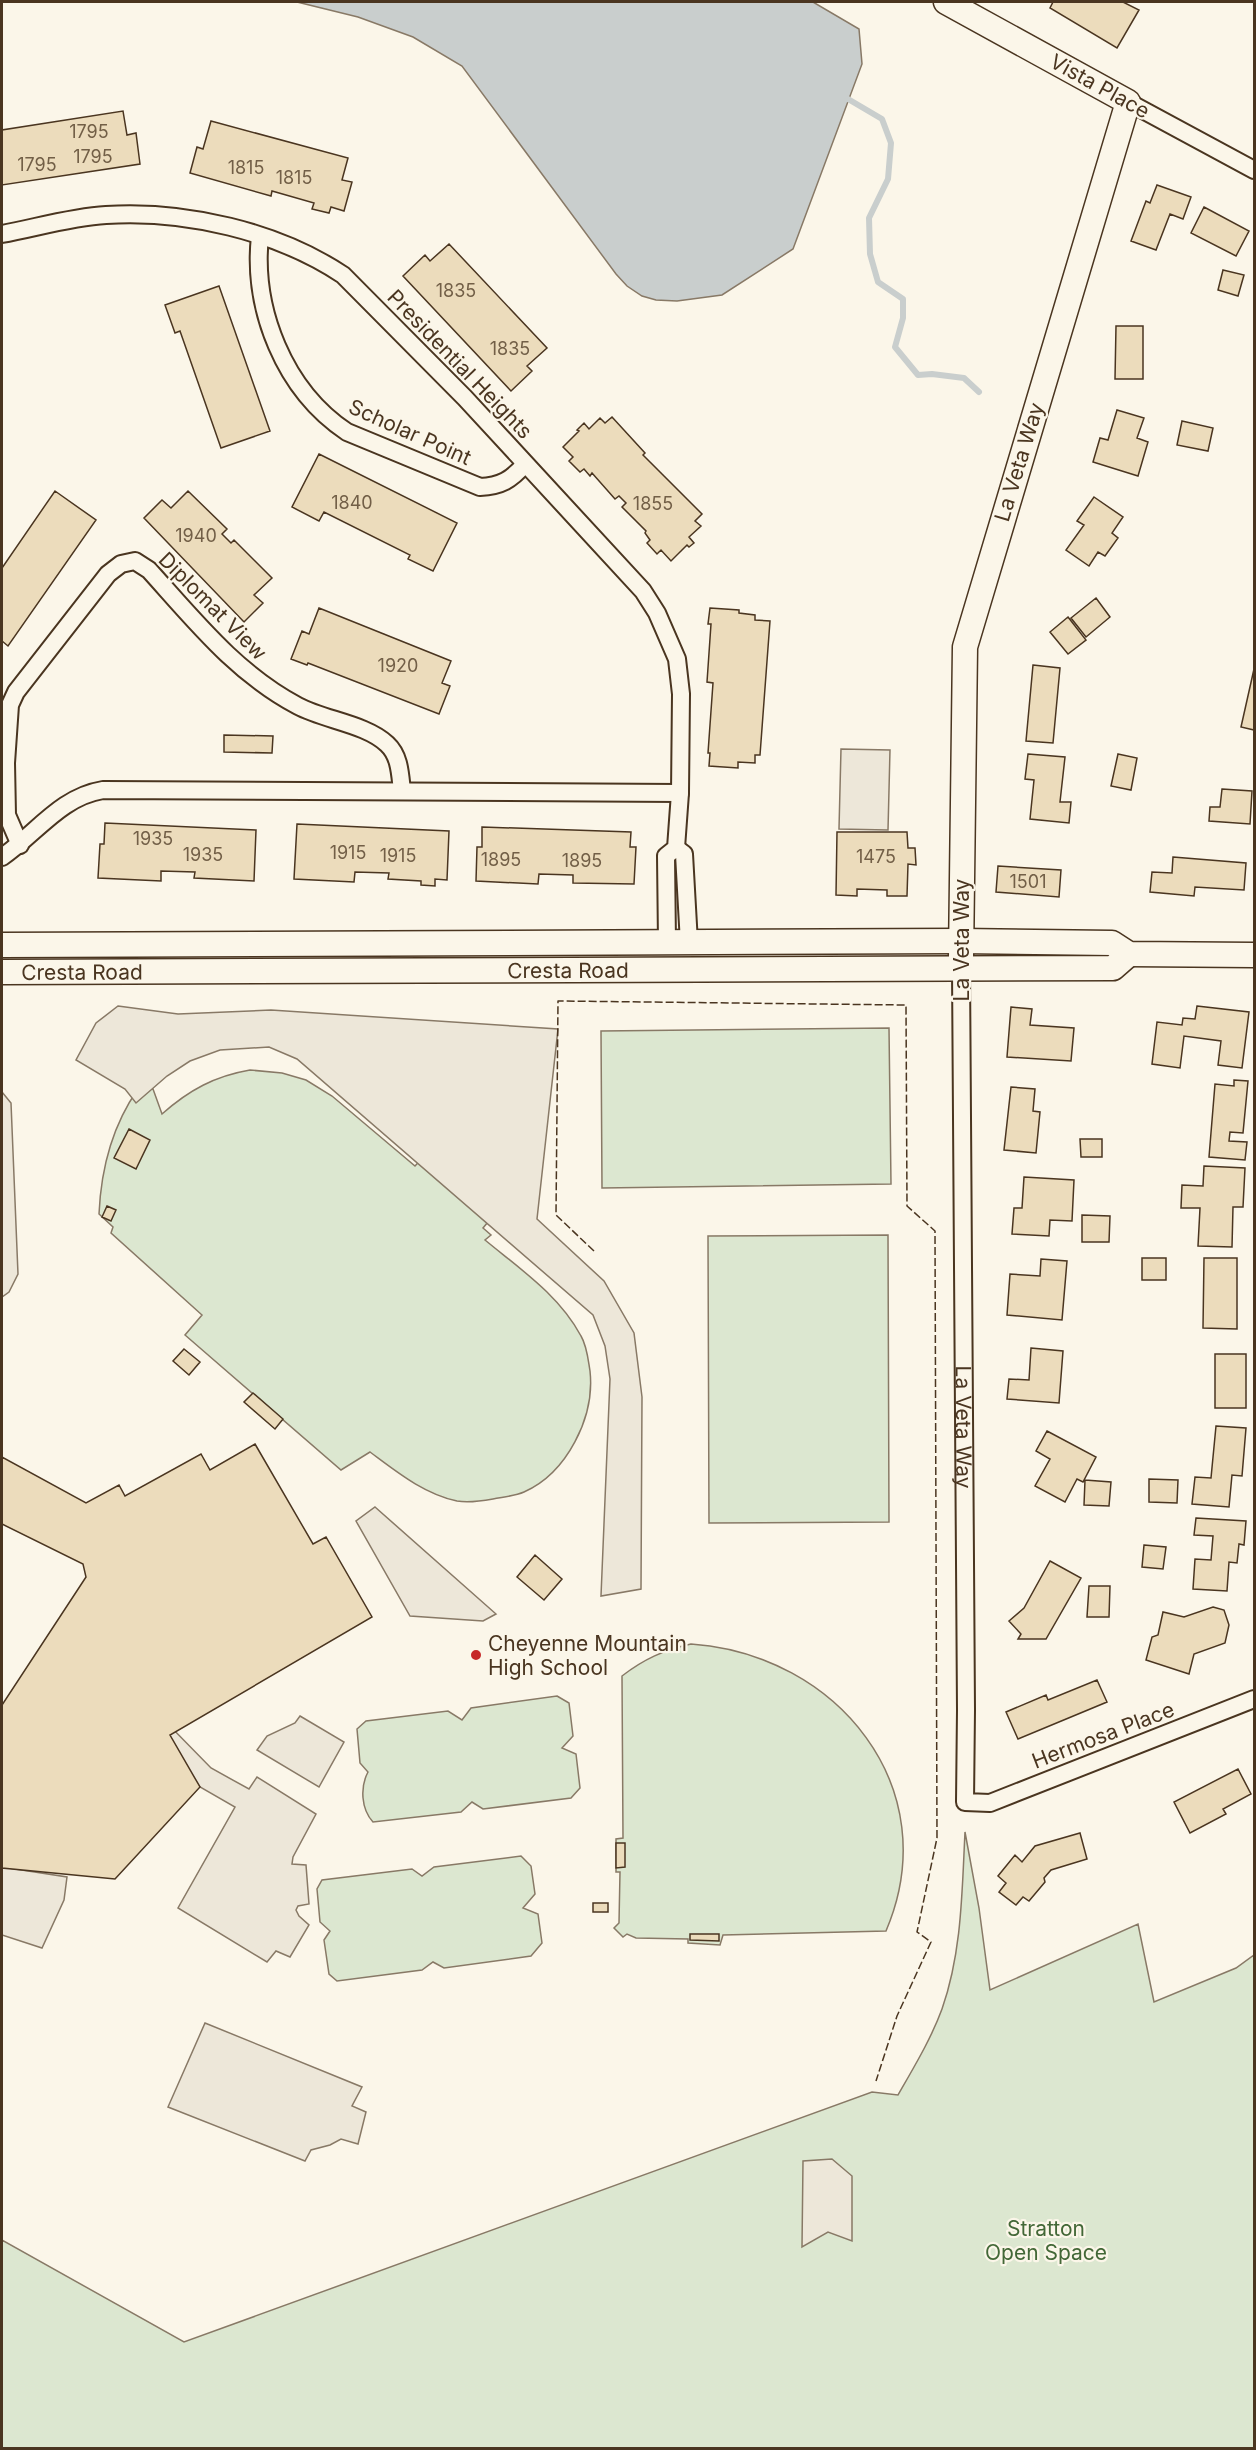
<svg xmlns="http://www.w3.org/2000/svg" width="1256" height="2450" viewBox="0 0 1256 2450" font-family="Inter,sans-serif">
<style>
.green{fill:#dce7d0;stroke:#887966;stroke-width:1.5}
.parking{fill:#ede7d9;stroke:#887966;stroke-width:1.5}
.water{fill:#c9cecd;stroke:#887966;stroke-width:1.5}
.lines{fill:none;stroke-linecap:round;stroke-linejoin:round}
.stream{stroke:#c9cecd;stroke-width:6}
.building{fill:#ecdcbc;stroke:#4a3520;stroke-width:1.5}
.street-casing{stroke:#4a3520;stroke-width:20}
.secondary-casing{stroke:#4a3520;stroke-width:27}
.street{stroke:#fbf6e9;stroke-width:16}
.secondary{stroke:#fbf6e9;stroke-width:24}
.fence{stroke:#4a3520;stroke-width:1.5;stroke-dasharray:8 3;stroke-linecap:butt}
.poi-dot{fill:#c62828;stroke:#fbf6e9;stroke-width:2}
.labels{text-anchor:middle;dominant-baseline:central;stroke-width:4.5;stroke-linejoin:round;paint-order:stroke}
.number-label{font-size:18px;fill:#725f47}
.street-label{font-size:21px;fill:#4a3520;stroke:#fbf6e9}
.poi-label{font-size:21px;fill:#4a3520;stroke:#fbf6e9;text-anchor:start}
.park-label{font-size:21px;fill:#436837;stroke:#fbf6e9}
</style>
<rect width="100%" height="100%" fill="#fbf6e9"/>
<path class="green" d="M 889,1028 L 891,1184 L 602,1188 L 601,1031 Z
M 250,1070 L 282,1073 L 306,1080 L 332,1096 L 415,1166 L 429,1151 L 498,1210 L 483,1228 L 491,1235 L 485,1240 C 520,1269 559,1295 581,1336 C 587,1346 588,1359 590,1371 C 595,1417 567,1473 524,1492 C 515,1496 503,1497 493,1499 C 482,1501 468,1503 457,1501 C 424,1494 397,1472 370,1452 L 341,1470 L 185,1335 L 202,1315 L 111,1233 L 113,1227 L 99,1214 C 101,1169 112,1126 138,1089 L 153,1089 L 162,1114 C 189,1090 215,1076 250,1070 Z
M 888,1235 L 889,1522 L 709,1523 L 708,1236 Z
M 691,1644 C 837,1654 947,1788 886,1931 L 723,1935 L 720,1945 L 688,1943 L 688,1939 L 636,1938 L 627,1934 L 623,1937 L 614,1928 L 619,1923 L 620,1872 L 616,1872 L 616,1839 L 623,1838 L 622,1676 C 644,1659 664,1650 691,1644 Z
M 557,1696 L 569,1703 L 573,1736 L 562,1748 L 576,1754 L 580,1788 L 571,1798 L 483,1809 L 472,1802 L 461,1812 L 373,1822 C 361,1809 360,1787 368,1772 L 360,1763 L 357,1729 L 366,1721 L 448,1711 L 462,1720 L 471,1708 Z
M 965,1832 L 979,1908 L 990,1990 L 1138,1924 L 1154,2002 L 1236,1968 L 1254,1955 L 1254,2448 L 2,2448 L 2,2240 L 184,2342 L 872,2092 L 898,2095 C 914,2067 931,2039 942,2009 C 962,1952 962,1891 965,1832 Z
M 521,1856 L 531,1866 L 535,1894 L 523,1908 L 538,1914 L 542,1943 L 531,1956 L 444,1968 L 433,1962 L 422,1970 L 337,1981 L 329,1974 L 324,1940 L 330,1931 L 320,1922 L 317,1889 L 322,1880 L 412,1869 L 422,1876 L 434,1867 Z"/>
<path class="parking" d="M 841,749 L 890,750 L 888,830 L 839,829 Z
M 118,1006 L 178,1014 L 271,1010 L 558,1029 L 537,1219 L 604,1281 L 634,1333 L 642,1397 L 641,1589 L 601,1596 L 610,1379 L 605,1346 L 593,1315 L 297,1059 L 269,1047 L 220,1050 L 190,1061 L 167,1076 L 136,1103 L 125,1089 L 76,1060 L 96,1023 Z
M 2,1092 L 11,1103 L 18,1274 L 9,1292 L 2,1297 Z
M 375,1507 L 496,1614 L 483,1621 L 410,1616 L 356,1521 Z
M 300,1716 L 344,1742 L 319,1787 L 257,1750 L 267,1736 L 295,1723 Z
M 166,1722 L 211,1768 L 249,1789 L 257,1777 L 316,1814 L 293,1857 L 292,1864 L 306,1865 L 309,1904 L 298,1906 L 296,1910 L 299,1916 L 309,1925 L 290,1957 L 276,1951 L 267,1962 L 178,1908 L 235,1807 L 200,1787 L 152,1736 Z
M 2,1867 L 67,1877 L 64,1900 L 42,1948 L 2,1935 Z
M 205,2023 L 362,2087 L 352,2106 L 366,2112 L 358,2144 L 341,2139 L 330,2145 L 311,2150 L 305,2161 L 168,2107 Z
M 832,2159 L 852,2176 L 852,2241 L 828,2232 L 802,2247 L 803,2161 Z"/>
<path class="water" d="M 297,2 L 813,2 L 859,29 L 862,64 L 793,249 L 722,295 L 677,301 L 656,300 L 642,296 L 627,286 L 616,274 L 462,66 L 413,37 L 358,17 Z"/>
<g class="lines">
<path class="stream" d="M 848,99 L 882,119 L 891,143 L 888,179 L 869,218 L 870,254 L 878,282 L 903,299 L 903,318 L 895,347 L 918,375 L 932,374 L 964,378 L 979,392"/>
</g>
<path class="building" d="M 1053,2 L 1123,2 L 1139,10 L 1117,48 L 1050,8 Z
M 123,111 L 127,135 L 136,133 L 140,164 L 2,185 L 2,130 Z
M 211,121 L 348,158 L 342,180 L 352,182 L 344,211 L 331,207 L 329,213 L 312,209 L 314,203 L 272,191 L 271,196 L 190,173 L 197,147 L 203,149 Z
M 1157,185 L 1191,197 L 1183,219 L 1170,214 L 1156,250 L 1131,241 L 1146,201 L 1150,203 Z
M 1204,207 L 1249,231 L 1236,256 L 1191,233 Z
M 449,244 L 547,348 L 527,366 L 532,371 L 511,391 L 403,276 L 425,255 L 430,261 Z
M 1223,270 L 1244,275 L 1238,296 L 1218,290 Z
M 219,286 L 270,431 L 221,448 L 180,331 L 175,333 L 165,305 Z
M 1116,326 L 1143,326 L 1143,379 L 1115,379 Z
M 1117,410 L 1144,418 L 1137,438 L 1148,442 L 1138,476 L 1093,462 L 1100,438 L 1108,440 Z
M 612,417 L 645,453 L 643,455 L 702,514 L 695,521 L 701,526 L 689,537 L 694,543 L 689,547 L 687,545 L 671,561 L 661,550 L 657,554 L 647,543 L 650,540 L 645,533 L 646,531 L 622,507 L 626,503 L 619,496 L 615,499 L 592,473 L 590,476 L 584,469 L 580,472 L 569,461 L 573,457 L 563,447 L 579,431 L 577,430 L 584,423 L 589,429 L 600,418 L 605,423 Z
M 1182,421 L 1213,428 L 1208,451 L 1177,445 Z
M 319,454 L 457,523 L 433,571 L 408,559 L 410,555 L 324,512 L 319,521 L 292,507 Z
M 55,491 L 96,520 L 8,646 L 2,641 L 2,568 Z
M 188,491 L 227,529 L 222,534 L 231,543 L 234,540 L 272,578 L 254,595 L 263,603 L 244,622 L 144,518 L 162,500 L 171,508 Z
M 1094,497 L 1123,517 L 1112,533 L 1118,538 L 1105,556 L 1098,552 L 1089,566 L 1066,550 L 1084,525 L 1077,521 Z
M 1096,598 L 1110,617 L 1086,637 L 1071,618 Z
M 319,608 L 451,661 L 442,683 L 450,686 L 439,714 L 308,663 L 307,665 L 291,659 L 302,631 L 309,634 Z
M 710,608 L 739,610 L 739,613 L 755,615 L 755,620 L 770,621 L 760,755 L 755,755 L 755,763 L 738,762 L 738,768 L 709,766 L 710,753 L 708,753 L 713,683 L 707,682 L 711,624 L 708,624 Z
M 1068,617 L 1086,640 L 1068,654 L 1050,632 Z
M 1033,665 L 1060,668 L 1053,743 L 1026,741 Z
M 1254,669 L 1254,730 L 1241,727 Z
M 224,735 L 273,736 L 272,753 L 224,752 Z
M 1028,754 L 1065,757 L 1060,802 L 1071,802 L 1069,823 L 1030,819 L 1034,780 L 1025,779 Z
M 1118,754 L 1137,758 L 1131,790 L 1111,786 Z
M 1222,789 L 1252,791 L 1250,824 L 1209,821 L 1210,807 L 1220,807 Z
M 105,823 L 256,830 L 254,881 L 194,878 L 195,872 L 161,871 L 161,881 L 98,878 L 100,844 L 104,844 Z
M 297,824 L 449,831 L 447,880 L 435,879 L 435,886 L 421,885 L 421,881 L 388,879 L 389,873 L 355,872 L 354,882 L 294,879 Z
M 482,827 L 631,832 L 630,847 L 636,847 L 634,884 L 573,883 L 573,875 L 539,874 L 538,884 L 476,881 L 477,847 L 482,847 Z
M 837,832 L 907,832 L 908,848 L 915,848 L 916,865 L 908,864 L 907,896 L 887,896 L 887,890 L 857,889 L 857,896 L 836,895 Z
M 1173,857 L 1246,863 L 1244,890 L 1195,887 L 1194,896 L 1150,892 L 1152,872 L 1172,873 Z
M 998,866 L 1061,870 L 1059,897 L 996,892 Z
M 1197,1006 L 1249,1012 L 1242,1068 L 1218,1065 L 1221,1041 L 1184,1036 L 1180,1068 L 1152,1064 L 1157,1022 L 1182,1025 L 1183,1018 L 1195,1019 Z
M 1011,1007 L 1032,1009 L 1030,1025 L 1074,1028 L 1071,1061 L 1007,1057 Z
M 1234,1080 L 1248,1081 L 1243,1133 L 1230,1132 L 1229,1141 L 1247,1142 L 1245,1160 L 1209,1157 L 1215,1084 L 1234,1086 Z
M 1011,1087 L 1035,1089 L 1033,1111 L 1040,1112 L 1036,1153 L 1004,1150 Z
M 129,1129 L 150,1140 L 136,1169 L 114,1158 Z
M 1080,1139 L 1102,1139 L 1102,1157 L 1081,1157 Z
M 1204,1166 L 1245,1168 L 1243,1207 L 1233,1207 L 1232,1247 L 1198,1246 L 1200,1208 L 1181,1208 L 1182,1185 L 1203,1186 Z
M 1024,1177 L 1074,1180 L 1072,1221 L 1050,1220 L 1049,1236 L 1012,1234 L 1014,1208 L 1022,1208 Z
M 107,1206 L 116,1210 L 111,1221 L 102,1217 Z
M 1082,1215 L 1110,1216 L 1109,1242 L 1082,1242 Z
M 1142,1258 L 1166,1258 L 1166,1280 L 1142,1280 Z
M 1204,1258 L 1237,1258 L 1237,1329 L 1203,1328 Z
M 1041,1259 L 1067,1261 L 1062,1320 L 1007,1315 L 1010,1274 L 1040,1276 Z
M 1031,1348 L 1063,1351 L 1059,1403 L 1007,1399 L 1009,1379 L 1029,1380 Z
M 184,1349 L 200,1362 L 189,1375 L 173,1361 Z
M 1215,1354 L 1246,1354 L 1246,1408 L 1215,1408 Z
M 253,1393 L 283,1419 L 275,1429 L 244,1402 Z
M 1216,1426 L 1246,1428 L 1242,1476 L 1232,1475 L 1229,1507 L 1192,1504 L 1195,1477 L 1211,1478 Z
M 1047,1431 L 1096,1457 L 1083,1482 L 1077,1479 L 1065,1502 L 1035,1486 L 1050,1459 L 1036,1451 Z
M 255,1444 L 313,1544 L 326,1537 L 372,1617 L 170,1735 L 200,1787 L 115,1879 L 2,1868 L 2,1705 L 86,1577 L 83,1564 L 2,1524 L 2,1457 L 86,1503 L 119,1485 L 125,1496 L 201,1454 L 210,1470 Z
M 1149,1479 L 1178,1480 L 1177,1503 L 1149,1502 Z
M 1085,1480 L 1111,1482 L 1109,1506 L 1084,1505 Z
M 1196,1518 L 1246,1521 L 1244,1545 L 1239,1544 L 1237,1563 L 1229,1562 L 1227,1591 L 1193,1589 L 1195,1559 L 1211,1560 L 1213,1536 L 1194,1535 Z
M 1144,1545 L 1166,1547 L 1163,1569 L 1142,1567 Z
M 535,1555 L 562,1579 L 544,1600 L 517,1577 Z
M 1050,1561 L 1081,1578 L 1046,1639 L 1018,1639 L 1021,1634 L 1009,1621 L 1024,1608 Z
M 1089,1586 L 1110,1586 L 1109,1617 L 1087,1617 Z
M 1213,1607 L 1224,1610 L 1229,1625 L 1225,1643 L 1194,1654 L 1189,1674 L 1146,1660 L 1152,1637 L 1158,1635 L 1163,1612 L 1184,1617 Z
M 1097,1680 L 1107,1702 L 1018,1739 L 1006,1712 L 1046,1695 L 1048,1700 Z
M 1238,1769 L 1251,1794 L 1223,1809 L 1226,1814 L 1190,1833 L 1174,1802 Z
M 1080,1833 L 1087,1859 L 1051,1870 L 1044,1878 L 1045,1882 L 1029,1901 L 1023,1897 L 1016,1905 L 999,1892 L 1006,1883 L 998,1876 L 1015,1855 L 1022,1862 L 1035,1846 Z
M 616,1843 L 625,1843 L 625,1867 L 616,1868 Z
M 593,1903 L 608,1903 L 608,1912 L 593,1912 Z
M 690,1934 L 719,1934 L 719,1941 L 690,1940 Z"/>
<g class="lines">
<defs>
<g id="street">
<path d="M 1128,102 L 1254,170"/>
<path d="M 2,234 C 35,228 71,217 106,215 C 185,210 277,231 343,275 L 465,398 L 643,591 L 657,613 L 677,659 L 681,694 L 680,793 L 676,848 L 666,856 L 667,943"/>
<path d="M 260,236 C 252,309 284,390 347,432 L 480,487 C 501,486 511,480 525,464"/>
<path d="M 20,845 L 7,815 L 6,763 L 10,705 L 16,692 L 108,574 L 121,564 L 135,561 L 149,570 C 195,621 237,674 298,706 C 324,720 366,724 387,744 C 400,756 400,774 402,791"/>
<path d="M 676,848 L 684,854 L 689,943"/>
<path d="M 2,857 C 36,834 60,797 103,790 L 680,793"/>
<path id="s1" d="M 961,969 L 966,1710 L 965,1802 L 990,1803 L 1254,1699"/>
</g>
<g id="secondary">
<path d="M 946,2 L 1128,102 L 965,647 L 961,958"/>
<path d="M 2,945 L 961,941 L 1112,943 L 1129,954 L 1254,955"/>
<path id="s2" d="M 2,972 L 1113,968 L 1129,954"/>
</g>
</defs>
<use href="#street" class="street-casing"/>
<use href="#secondary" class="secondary-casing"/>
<use href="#street" class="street"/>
<use href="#secondary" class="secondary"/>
<path class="fence" d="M 594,1251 L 556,1215 L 558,1001 L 906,1005 L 907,1206 L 935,1231 L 937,1838 L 917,1932 L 931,1942 L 897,2016 L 876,2081"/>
</g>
<circle class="poi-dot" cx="476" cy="1655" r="6"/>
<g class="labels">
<g class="number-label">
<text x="89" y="131">1795</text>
<text x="93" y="156">1795</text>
<text x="37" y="164">1795</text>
<text x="246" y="167">1815</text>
<text x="294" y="177">1815</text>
<text x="456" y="290">1835</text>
<text x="510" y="348">1835</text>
<text x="352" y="502">1840</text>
<text x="653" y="503">1855</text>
<text x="196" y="535">1940</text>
<text x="398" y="665">1920</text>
<text x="153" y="838">1935</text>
<text x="348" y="852">1915</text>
<text x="203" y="854">1935</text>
<text x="398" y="855">1915</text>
<text x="876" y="856">1475</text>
<text x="501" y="859">1895</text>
<text x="582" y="860">1895</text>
<text x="1028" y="881">1501</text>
</g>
<g class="street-label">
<text transform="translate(1100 86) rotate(29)">Vista Place</text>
<text transform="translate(460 364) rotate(46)">Presidential Heights</text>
<text transform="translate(410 432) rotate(24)">Scholar Point</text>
<text transform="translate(1019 462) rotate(-73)">La Veta Way</text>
<text transform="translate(213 606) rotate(45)">Diplomat View</text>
<text transform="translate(961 940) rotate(-90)">La Veta Way</text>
<text stroke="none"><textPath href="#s2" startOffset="566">Cresta Road</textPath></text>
<text stroke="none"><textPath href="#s2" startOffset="80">Cresta Road</textPath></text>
<text stroke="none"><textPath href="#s1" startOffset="458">La Veta Way</textPath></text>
<text transform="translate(1103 1735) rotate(-21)">Hermosa Place</text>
</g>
<g class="poi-label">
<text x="488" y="1643">Cheyenne Mountain<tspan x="488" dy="24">High School</tspan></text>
</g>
<g class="park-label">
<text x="1046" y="2228">Stratton<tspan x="1046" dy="24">Open Space</tspan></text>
</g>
</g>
<rect width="1256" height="2450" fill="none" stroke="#4a3520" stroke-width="6"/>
</svg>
